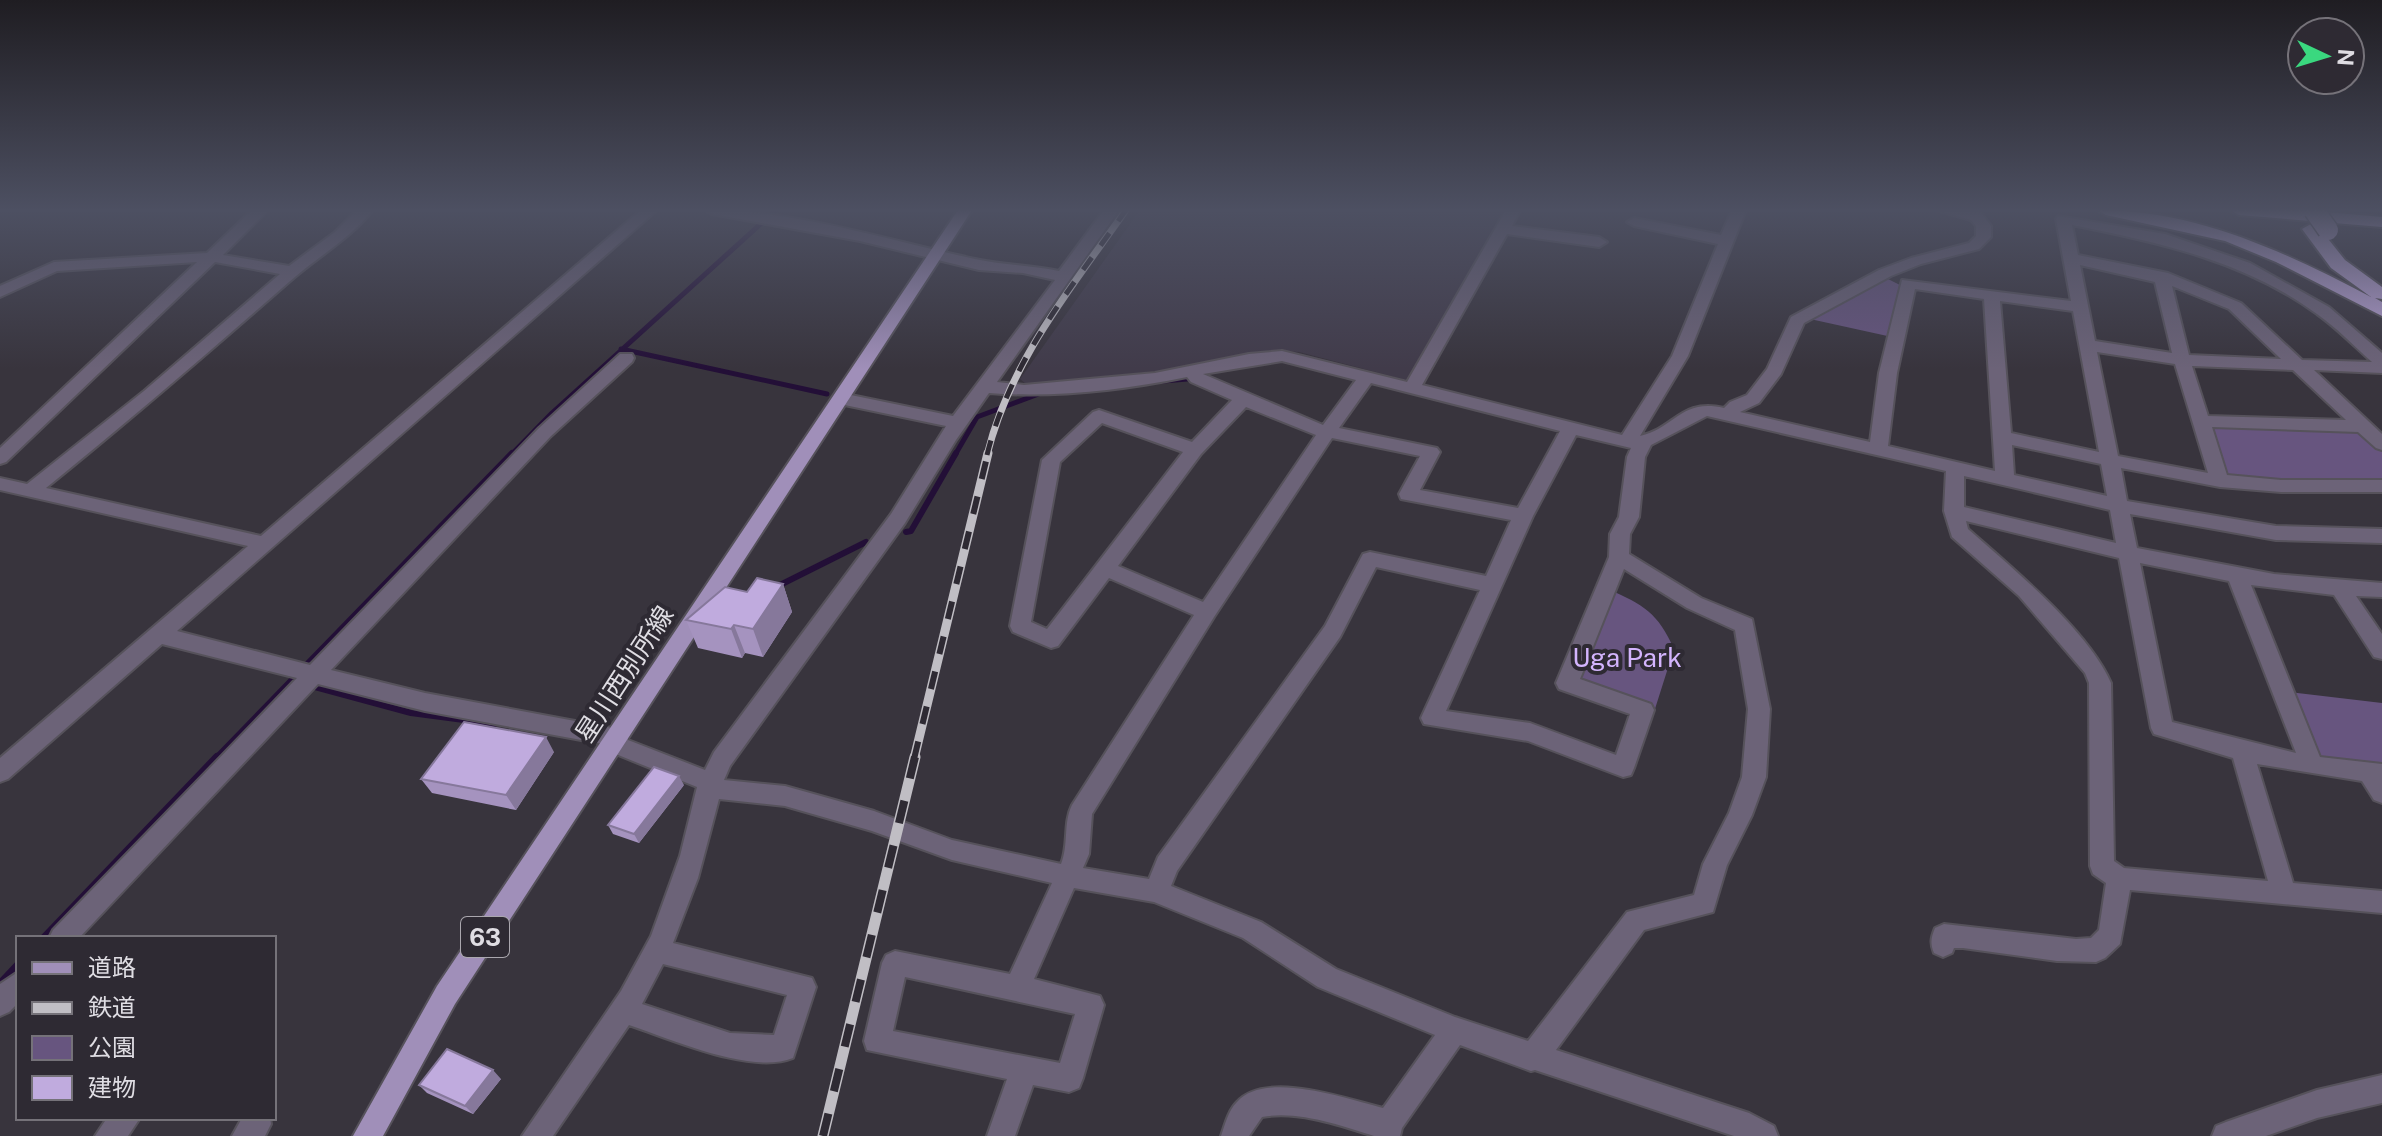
<svg xmlns="http://www.w3.org/2000/svg" width="2382" height="1136" viewBox="0 0 2382 1136" font-family="'Public Sans','Noto Sans JP',sans-serif">
<style>
.built{fill:#413b4a}
.green{fill:#67557f}
.lines{fill:none;stroke-linecap:round;stroke-linejoin:round}
.stream-far2{stroke:#230f37;stroke-width:5}
.stream-far1{stroke:#230f37;stroke-width:6}
.stream{stroke:#230f37;stroke-width:8}
.minor-casing{stroke:#56525b;stroke-width:4}
.major-casing{stroke:#56525b;stroke-width:4}
.highway-casing{stroke:#56525b;stroke-width:4}
.minor{fill:#6c6378;fill-rule:evenodd}
.major{fill:#a08fb9;fill-rule:evenodd}
.highway{fill:#b5a0d2;fill-rule:evenodd}
.rail-far2-casing{stroke:#c0bec4;stroke-width:7}
.rail-far1-casing{stroke:#c0bec4;stroke-width:9}
.rail-casing{stroke:#c0bec4;stroke-width:11}
.rail-far2{stroke:#2e2a33;stroke-width:5;stroke-dasharray:15;stroke-linecap:butt}
.rail-far1{stroke:#2e2a33;stroke-width:6;stroke-dasharray:18;stroke-linecap:butt}
.rail{stroke:#2e2a33;stroke-width:8;stroke-dasharray:23;stroke-linecap:butt}
.highway-bridge-casing{stroke:#56525b;stroke-width:23;stroke-linecap:butt}
.highway-bridge{stroke:#b5a0d2;stroke-width:20}
.wall{fill:#a593bf}
.shaded-wall{fill:#86789b}
.building{fill:#c0abde;stroke:#86789b;stroke-width:2}
.labels{text-anchor:middle;dominant-baseline:central;stroke-width:8;stroke-linejoin:round;paint-order:stroke}
.shield{fill:#2e2a33;stroke:#aaa7ae;stroke-width:2}
.shield-label{font-size:24px;font-weight:bold;fill:#dfdde3}
.park-label{font-size:26px;fill:#d3b4fd;stroke:#2e2a33}
.street-label{font-size:26px;fill:#dfdde3;stroke:#2e2a33}
</style>
<rect width="100%" height="100%" fill="#38343d"/>
<path class="built" d="M 1140,210 L 1506,210 L 1410,381 L 1299,352 L 1274,350 L 1186,368 L 1026,384 L 1020,379 Z"/>
<path class="green" d="M 1886,278 L 1900,285 L 1892,337 L 1810,319 Z
M 2211,427 L 2361,431 L 2382,450 L 2382,482 L 2279,482 L 2226,477 Z
M 1608,589 C 1644,605 1658,613 1674,649 L 1654,712 L 1571,682 Z
M 2289,692 L 2382,703 L 2382,765 L 2315,757 Z"/>
<g class="lines">
<path class="stream-far2" d="M 621,349 L 827,394
M 1163,381 L 1187,379
M 511,455 L 552,413 L 776,210
M 955,455 L 977,417 L 1044,392"/>
<path class="stream-far1" d="M 906,532 L 911,531 L 956,453
M 776,587 L 866,542
M 315,687 L 411,713 L 494,724
M 594,721 L 634,680
M 215,759 L 512,453"/>
<path class="stream" d="M 44,938 L 217,757
M 0,984 L 18,965"/>
<defs>
<path id="minor" d="M 252,210 L 268,210 L 223,255 L 289,266 L 335,232 L 357,210 L 373,210 C 350,239 317,257 289,282 C 209,352 129,421 46,488 L 261,536 L 641,210 L 657,210 L 177,631 L 310,665 L 539,428 L 620,354 L 632,354 L 634,358 L 632,362 L 551,436 L 331,670 L 425,693 L 618,729 L 626,732 L 628,740 L 705,770 L 714,752 L 891,514 L 946,426 L 835,403 L 832,399 L 835,395 L 841,393 L 953,416 L 1055,280 L 1023,273 L 979,270 L 860,241 L 712,214 L 705,210 C 796,210 886,240 975,259 C 1002,265 1031,265 1059,271 L 1104,210 L 1119,210 L 997,382 L 1024,385 L 1155,373 L 1249,354 L 1282,351 L 1407,382 L 1506,210 L 1520,210 L 1512,226 L 1599,237 L 1607,242 L 1599,247 L 1507,234 L 1422,385 L 1622,435 L 1672,356 L 1718,244 L 1634,226 L 1627,222 L 1634,218 L 1721,235 L 1732,210 L 1746,210 L 1688,356 L 1640,436 C 1675,428 1681,398 1724,408 L 1730,402 L 1747,395 L 1767,369 L 1791,317 L 1879,270 L 1911,258 L 1969,243 L 1976,236 L 1976,226 L 1971,220 L 1936,210 L 1981,213 L 1991,226 L 1991,237 L 1979,249 L 1921,264 L 1891,276 L 1804,323 L 1781,374 L 1759,403 L 1740,412 L 1870,442 L 1879,373 L 1902,280 L 2071,301 L 2056,219 L 2058,216 L 2165,234 L 2250,263 L 2329,307 L 2382,353 L 2382,373 L 2314,370 L 2382,434 L 2382,450 L 2376,448 L 2358,432 L 2212,427 L 2227,475 L 2281,480 L 2382,480 L 2382,492 L 2281,492 L 2220,487 L 2121,468 L 2127,501 L 2276,526 L 2382,529 L 2382,543 L 2276,540 L 2130,514 L 2137,548 L 2274,574 L 2382,583 L 2382,597 L 2356,596 L 2382,634 L 2382,659 L 2374,657 L 2334,595 L 2251,585 L 2320,757 L 2382,764 L 2382,803 L 2374,800 L 2362,781 L 2257,764 L 2293,883 L 2382,891 L 2382,913 L 2130,890 L 2120,944 L 2105,958 L 2096,962 L 2057,961 L 1963,948 L 1954,948 L 1952,953 L 1943,957 L 1934,953 C 1930,943 1931,938 1935,928 L 1944,924 L 2076,939 L 2091,938 L 2099,930 L 2106,883 L 2093,874 L 2090,866 L 2089,683 L 2085,673 L 2019,596 L 1952,537 L 1944,511 L 1946,471 L 1707,416 L 1651,445 L 1645,457 L 1639,517 L 1630,534 L 1629,554 L 1701,598 L 1752,619 L 1770,709 L 1766,777 L 1752,815 L 1727,865 L 1713,912 L 1644,930 L 1556,1050 L 1749,1113 L 1774,1126 L 1778,1136 L 1734,1136 L 1535,1070 L 1531,1071 L 1460,1045 L 1402,1128 L 1400,1136 C 1393,1136 1381,1136 1374,1136 C 1342,1126 1298,1110 1262,1117 L 1249,1136 L 1221,1136 C 1225,1125 1228,1111 1237,1102 C 1265,1070 1347,1099 1383,1108 L 1435,1035 L 1318,987 L 1243,938 L 1154,902 L 1074,888 L 1034,979 L 1100,996 L 1104,1005 L 1083,1078 L 1079,1088 L 1069,1092 L 1033,1085 L 1015,1136 L 987,1136 L 1007,1079 L 867,1050 L 864,1041 L 882,963 L 886,955 L 895,951 L 1010,974 L 1052,883 L 952,860 L 872,831 L 785,806 L 719,799 L 698,878 L 673,943 L 812,978 L 816,987 L 793,1058 C 751,1075 671,1039 629,1025 L 553,1136 L 522,1136 L 621,991 L 651,936 L 680,856 L 697,787 L 606,750 L 603,744 L 425,711 L 318,684 L 79,938 L 49,938 L 53,930 L 297,678 L 162,644 L 8,779 L 0,782 L 0,758 L 248,546 L 0,490 L 0,478 L 27,484 L 144,391 L 280,274 L 215,262 L 6,462 L 0,464 L 0,448 L 197,262 L 57,271 L 0,297 L 0,286 L 54,262 L 207,253 ZM 2072,225 C 2158,242 2245,261 2317,314 C 2337,328 2354,346 2372,362 L 2302,360 L 2241,303 L 2168,273 L 2078,255 ZM 2080,265 L 2155,282 L 2172,353 L 2095,341 ZM 2172,286 L 2229,309 L 2281,359 L 2189,355 ZM 1915,289 L 1984,299 L 1995,471 L 1888,446 L 1897,373 ZM 2000,301 L 2073,311 L 2099,452 L 2011,433 ZM 2097,352 L 2175,364 L 2208,473 L 2118,456 ZM 1282,361 L 1356,380 L 1323,425 L 1203,374 ZM 2192,366 L 2293,370 L 2346,420 L 2208,416 ZM 1187,377 L 1191,382 L 1232,400 L 1192,442 L 1099,410 L 1093,412 L 1042,460 L 1010,626 L 1013,632 L 1051,648 L 1058,646 L 1109,578 L 1194,615 L 1072,805 C 1063,823 1069,845 1061,864 L 952,840 L 874,811 L 785,786 L 724,780 L 730,766 L 905,523 L 956,440 L 989,393 C 1054,398 1124,390 1187,377 ZM 1371,383 L 1560,431 L 1518,508 L 1420,490 L 1440,452 L 1437,448 L 1339,428 ZM 1246,407 L 1316,435 L 1203,602 L 1118,566 L 1201,454 ZM 1102,423 L 1183,452 L 1047,629 L 1031,622 L 1060,462 ZM 1576,435 L 1631,448 L 1627,457 L 1619,517 L 1610,534 L 1609,557 L 1556,683 L 1559,689 L 1630,714 L 1616,755 L 1530,723 L 1446,711 L 1533,516 ZM 1332,438 L 1420,456 L 1399,494 L 1401,499 L 1511,520 L 1486,576 L 1370,552 L 1363,554 L 1325,626 L 1158,857 L 1149,879 L 1083,868 L 1089,854 L 1092,814 L 1214,617 ZM 2012,445 L 2101,464 L 2107,496 L 2014,475 ZM 1964,476 L 2110,510 L 2116,543 L 1964,507 ZM 1966,521 L 2119,558 L 2151,728 L 2154,734 L 2233,758 L 2268,881 L 2124,868 L 2114,861 L 2111,683 C 2088,630 2012,568 1968,529 ZM 2140,563 L 2229,581 L 2296,753 L 2172,722 ZM 1376,567 L 1480,590 L 1421,718 L 1424,724 L 1528,741 L 1623,777 L 1631,775 L 1634,768 L 1654,710 L 1651,704 L 1580,679 L 1624,569 L 1687,608 L 1735,630 L 1748,709 L 1742,777 L 1729,813 L 1703,864 L 1694,895 L 1627,912 L 1528,1041 L 1455,1017 L 1336,969 L 1261,922 L 1171,886 L 1177,871 L 1340,637 ZM 663,964 L 787,995 L 774,1035 L 730,1033 L 642,1004 ZM 905,977 L 1075,1014 L 1060,1063 L 893,1031 Z
M 18,972 L 18,1003 L 9,1012 L 0,1016 L 0,984 Z
M 2382,1075 L 2382,1103 L 2317,1118 L 2266,1136 L 2212,1136 L 2216,1126 L 2226,1122 L 2317,1090 Z
M 107,1118 L 140,1118 L 128,1136 L 95,1136 Z
M 242,1118 L 270,1118 L 271,1124 L 265,1136 L 232,1136 Z"/>
<path id="major" d="M 958,210 L 972,210 L 455,1004 L 383,1136 L 353,1136 L 437,986 Z"/>
<path id="highway" d="M 2097,210 C 2197,210 2285,252 2371,297 L 2331,268 L 2302,229 L 2311,224 L 2317,225 L 2345,260 L 2382,287 L 2382,299 L 2375,298 L 2382,302 L 2382,316 L 2276,262 L 2225,241 L 2106,215 Z
M 2230,210 L 2304,210 L 2382,217 L 2382,227 L 2239,215 Z"/>
</defs>
<use href="#minor" class="minor-casing"/>
<use href="#major" class="major-casing"/>
<use href="#highway" class="highway-casing"/>
<use href="#minor" class="minor"/>
<use href="#major" class="major"/>
<use href="#highway" class="highway"/>
<defs>
<path id="rail-far2" d="M 987,455 C 1010,361 1071,288 1126,210"/>
<path id="rail-far1" d="M 914,759 L 988,453"/>
<path id="rail" d="M 823,1136 L 915,757"/>
</defs>
<use href="#rail-far2" class="rail-far2-casing"/>
<use href="#rail-far1" class="rail-far1-casing"/>
<use href="#rail" class="rail-casing"/>
<use href="#rail-far2" class="rail-far2"/>
<use href="#rail-far1" class="rail-far1"/>
<use href="#rail" class="rail"/>
<defs>
<path id="highway-bridge" d="M 2314,210 L 2328,230"/>
</defs>
<use href="#highway-bridge" class="highway-bridge-casing"/>
<use href="#highway-bridge" class="highway-bridge"/>
</g>
<path class="wall" d="M 783,584 L 792,612 L 763,657 L 745,653 L 742,658 L 698,648 L 686,620 L 747,592 Z
M 554,752 L 516,810 L 432,793 L 421,779 Z
M 684,785 L 639,843 L 613,834 L 608,825 Z
M 501,1079 L 473,1114 L 427,1093 L 419,1085 Z"/>
<path class="shaded-wall" d="M 783,584 L 792,612 L 763,657 L 753,629 Z
M 734,625 L 745,653 L 742,658 L 731,629 Z
M 546,737 L 554,752 L 516,810 L 506,795 Z
M 679,776 L 684,785 L 639,843 L 634,834 Z
M 493,1070 L 501,1079 L 473,1114 L 465,1106 Z"/>
<path class="building" d="M 757,578 L 783,584 L 753,629 L 734,625 L 731,629 L 686,620 L 725,587 L 747,592 Z
M 464,722 L 546,737 L 506,795 L 421,779 Z
M 654,767 L 679,776 L 634,834 L 608,825 Z
M 447,1049 L 493,1070 L 465,1106 L 419,1085 Z"/>
<linearGradient id="sky" x2="0" y2="1"><stop stop-color="#1f1d22"/><stop offset="0.57" stop-color="#4d5062"/><stop offset="1" stop-color="#4d5062" stop-opacity="0"/></linearGradient>
<rect width="2382" height="369" fill="url(#sky)"/>
<g class="labels">
<rect class="shield" x="461" y="917" width="48" height="40" rx="6"/>
<g class="shield-label">
<text x="485" y="937">63</text>
</g>
<g class="park-label">
<text x="1627" y="657">Uga Park</text>
</g>
<g class="street-label">
<text transform="translate(624 674) rotate(-57)">星川西別所線</text>
</g>
</g>
<rect x="16" y="936" width="260" height="184" fill="#2e2a33" stroke="#757279" stroke-width="2"/>
<rect x="32" y="962" width="40" height="12" fill="#a08fb9" stroke="#757279" stroke-width="2"/>
<text x="88" y="976" font-size="24" fill="#dfdde3">道路</text>
<rect x="32" y="1002" width="40" height="12" fill="#c0bec4" stroke="#757279" stroke-width="2"/>
<text x="88" y="1016" font-size="24" fill="#dfdde3">鉄道</text>
<rect x="32" y="1036" width="40" height="24" fill="#67557f" stroke="#757279" stroke-width="2"/>
<text x="88" y="1056" font-size="24" fill="#dfdde3">公園</text>
<rect x="32" y="1076" width="40" height="24" fill="#c0abde" stroke="#757279" stroke-width="2"/>
<text x="88" y="1096" font-size="24" fill="#dfdde3">建物</text>
<g transform="translate(2326 56) rotate(94)"><circle r="38" fill="#2e2a33" stroke="#757279" stroke-width="2"/>
<path d="M0-6L14 30L0 20L-14 30Z" fill="#3ad87f"/>
<text y="-12" font-size="22" font-weight="bold" text-anchor="middle" fill="#dfdde3">N</text>
</g>
</svg>
